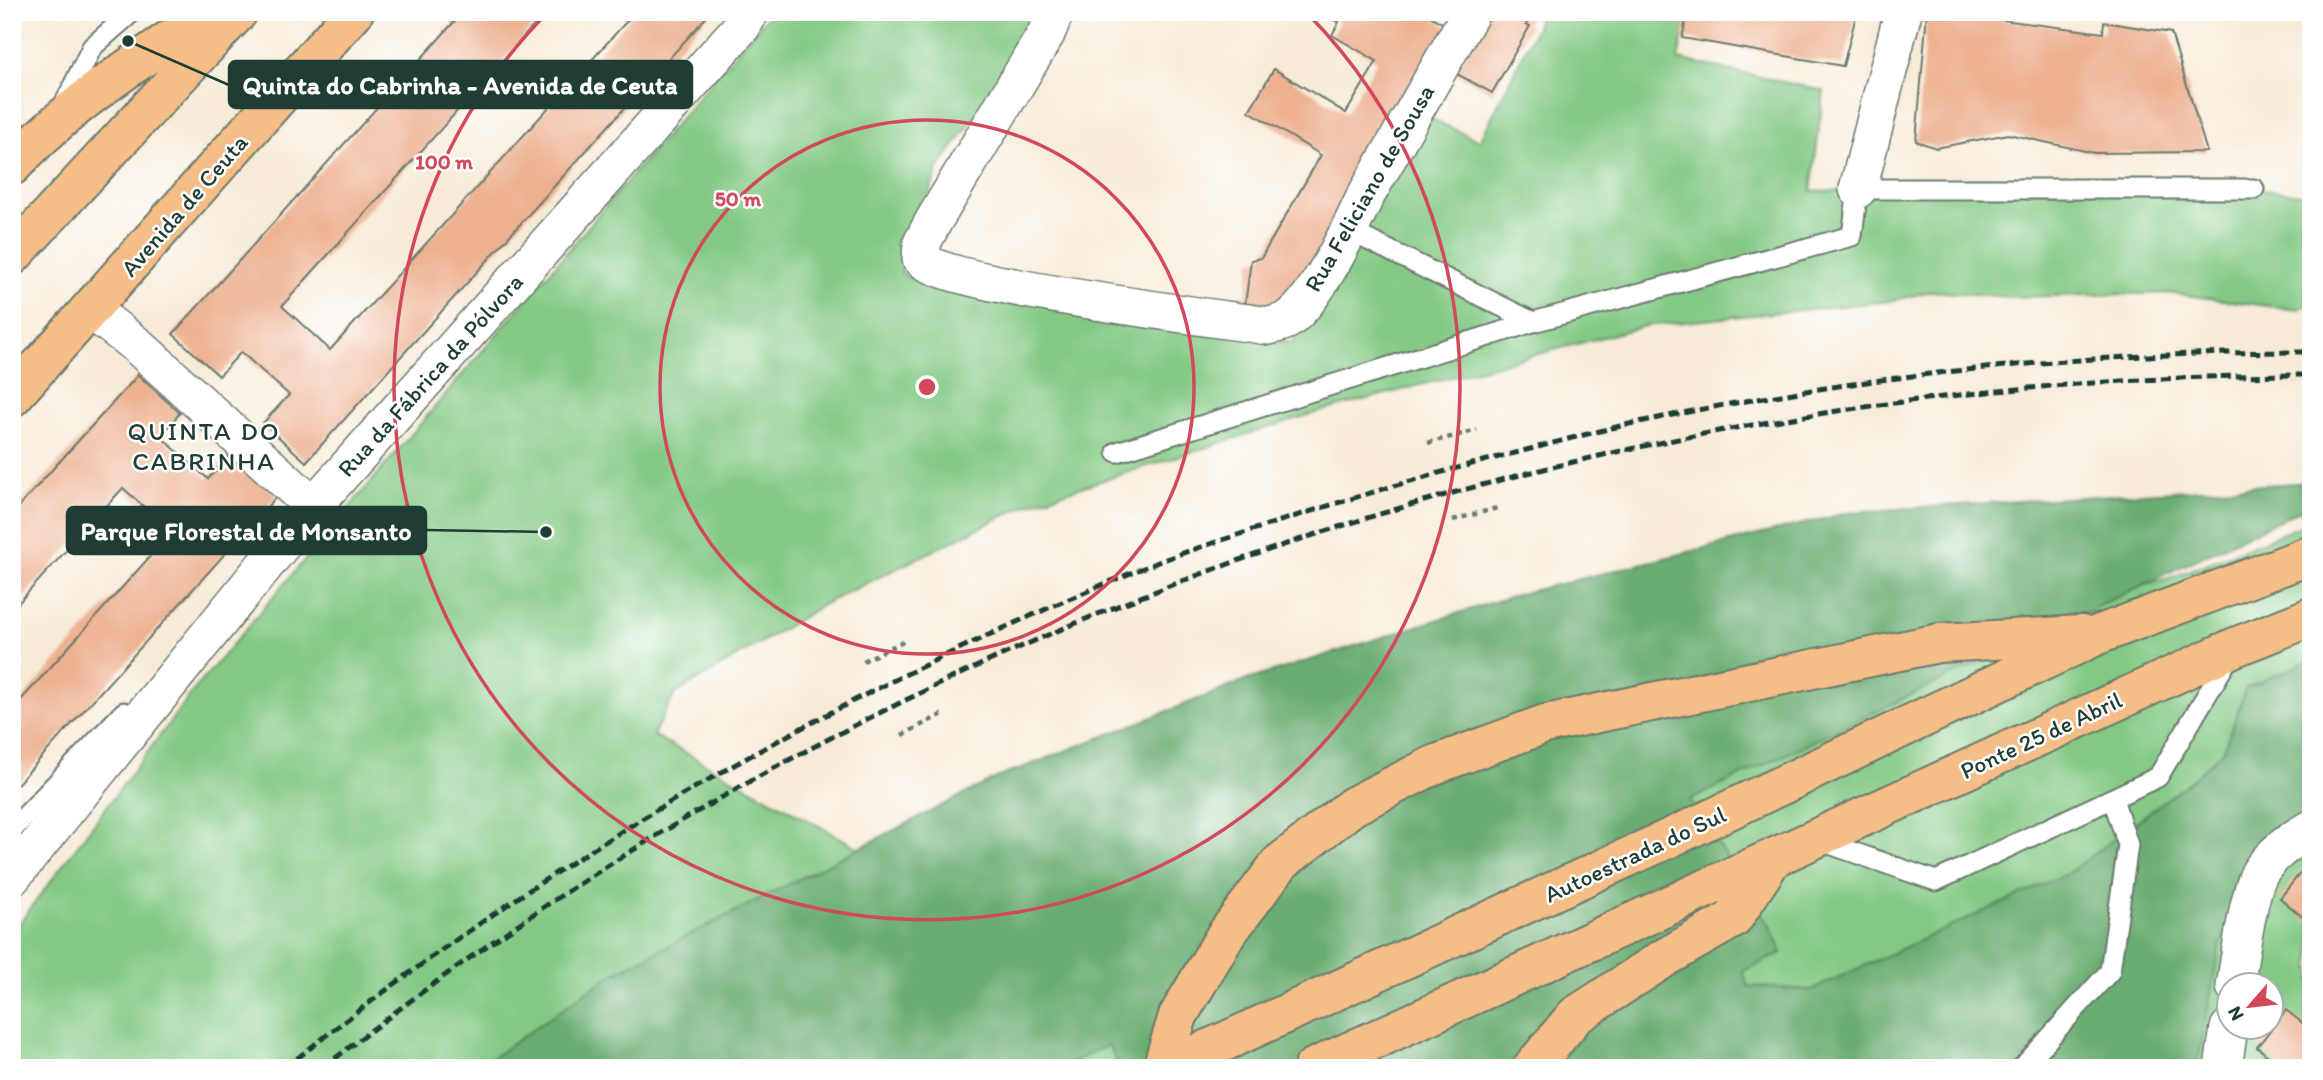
<svg xmlns="http://www.w3.org/2000/svg" width="2323" height="1080" viewBox="0 0 2323 1080" font-family="Itim,sans-serif">
<style>
.green{fill:#83c984;stroke:#51835c;stroke-width:2;fill-rule:evenodd}
.forest{fill:#6aad72;stroke:#447553;stroke-width:2}
.building{fill:#edb190}
.lines{fill:none;stroke-linecap:round;stroke-linejoin:round}
.service-casing{stroke:#6b7a6d;stroke-width:23}
.minor-casing{stroke:#6b7a6d;stroke-width:40}
.trunk-casing{stroke:#6b7a6d;stroke-width:42}
.motorway-casing{stroke:#6b7a6d;stroke-width:42}
.path{stroke:#6b7a6d;stroke-width:4.5;stroke-dasharray:5 5;stroke-linecap:butt}
.service{stroke:#fff;stroke-width:19}
.minor{stroke:#fff;stroke-width:37}
.trunk{stroke:#f6be87;stroke-width:38}
.motorway{stroke:#f6be87;stroke-width:38}
.rail{stroke:#1f3d34;stroke-width:5;stroke-dasharray:10 5;stroke-linecap:butt}
.ring{fill:none;stroke:#d1495b;stroke-width:3.5}
.labels{text-anchor:middle;dominant-baseline:central;stroke-width:5;stroke-linejoin:round;paint-order:stroke}
.street-label{font-size:24px;fill:#1f3d34;stroke:#fff}
.neighbourhood-label{font-size:26px;letter-spacing:2px;fill:#1f3d34;stroke:#fff}
.centre{fill:#d1495b;stroke:#fff;stroke-width:3.5}
.ring-label{font-size:21px;text-anchor:middle;font-weight:bold;fill:#d1495b;stroke:#fff;stroke-width:5;stroke-linejoin:round;paint-order:stroke}
.leader{fill:none;stroke:#1f3d34;stroke-width:2.5}
.callout-dot{fill:#1f3d34;stroke:#fff;stroke-width:2.5}
.callout{fill:#1f3d34;stroke:#1f3d34;stroke-width:2.5}
.callout-label{font-size:26px;text-anchor:middle;font-weight:bold;fill:#fff}
</style>
<rect width="100%" height="100%" fill="#fff"/>
<filter id="ink" filterUnits="userSpaceOnUse"><feTurbulence type="fractalNoise" baseFrequency=".0143" numOctaves="2"/><feDisplacementMap in="SourceGraphic" scale="14" xChannelSelector="R" yChannelSelector="G"/><feConvolveMatrix kernelMatrix="1 2 1 2 8 2 1 2 1" color-interpolation-filters="sRGB"/></filter>
<filter id="wash" filterUnits="userSpaceOnUse"><feTurbulence type="fractalNoise" baseFrequency=".00686" numOctaves="4" result="noise"/><feDisplacementMap in="SourceGraphic" scale="28" xChannelSelector="R" yChannelSelector="G"/><feGaussianBlur stdDeviation="1.57" result="paint"/><feColorMatrix in="noise" values="0 0 0 0 0 0 0 0 0 0 0 0 0 0 0 0 0 1.4 0 .05"/><feComposite in="paint" operator="in"/></filter>
<g filter="url(#wash)">
<rect width="100%" height="100%" fill="#f7ebd8"/>
<path class="green" d="M 771,12 L 826,12 L 833,18 L 838,12 L 1049,12 L 938,169 L 901,272 L 910,278 L 1018,300 L 1292,343 L 1427,117 L 1480,141 L 1536,28 L 1540,12 L 1688,12 L 1678,59 L 1824,91 L 1811,191 L 2254,189 L 2311,195 L 2311,303 L 2298,310 L 2169,293 L 2012,297 L 1931,291 L 1891,301 L 1645,326 L 1318,412 L 1028,504 L 826,603 L 675,694 L 653,735 L 1146,1005 L 2012,623 L 2173,577 L 2311,522 L 2311,1068 L 12,1068 L 12,933 L 194,690 ZM 2228,986 L 2270,986 L 2270,1028 L 2228,1028 Z"/>
<path class="forest" d="M 2311,482 L 2311,505 L 1690,800 L 1770,926 L 1782,953 L 1743,971 L 1748,986 L 1811,990 L 2070,872 L 2185,785 L 2223,751 L 2246,688 L 2311,660 L 2311,848 L 2272,846 L 2220,944 L 2197,1068 L 1119,1068 L 1109,1045 L 1059,1068 L 478,1068 L 609,976 L 994,779 L 1247,680 L 1519,594 L 1851,512 Z"/>
<g id="blocks">
<path class="building" d="M 463,12 L 546,12 L 282,306 L 330,350 L 635,12 L 711,12 L 306,462 L 263,423 L 289,395 L 241,352 L 219,376 L 173,334 Z
M 1320,12 L 1423,12 L 1449,27 L 1287,303 L 1269,309 L 1245,305 L 1251,260 L 1261,258 L 1321,155 L 1249,111 L 1274,69 L 1346,113 L 1377,61 L 1332,35 L 1339,22 Z
M 1488,12 L 1533,12 L 1526,25 L 1530,26 L 1492,93 L 1455,73 Z
M 1688,12 L 1857,12 L 1843,66 L 1682,38 Z
M 1927,12 L 2003,12 L 2002,20 L 2103,33 L 2104,22 L 2171,33 L 2207,152 L 2094,153 L 2008,134 L 1936,148 L 1916,141 Z
M 138,375 L 180,413 L 160,436 L 208,479 L 231,454 L 277,496 L 12,790 L 12,710 L 172,532 L 123,488 L 12,610 L 12,514 Z
M 2309,862 L 2311,864 L 2311,924 L 2280,898 Z
M 2286,1010 L 2311,1030 L 2311,1068 L 2283,1068 L 2257,1047 Z"/>
</g>
</g>
<g filter="url(#ink)">
<use href="#blocks" fill-opacity="0" stroke="#6b7a6d" stroke-width="2"/>
<g class="lines">
<defs>
<path id="service" d="M 64,105 L 92,47 L 132,12
M 1350,231 L 1533,322 L 1852,236 L 1858,189 L 2254,189
M 1117,452 L 1533,322
M 12,830 L 124,712
M 1815,839 L 1936,881 L 2158,777 L 2231,654
M 2022,1068 L 2110,971 L 2128,845 L 2113,799"/>
<path id="minor" d="M 1055,12 L 1046,34 L 933,222 L 922,243 L 921,258 C 944,285 1216,318 1269,326 C 1275,324 1284,323 1289,319 C 1315,301 1351,228 1364,199 L 1471,12
M 1858,189 L 1903,12
M 91,310 L 139,347 L 313,506
M 12,877 L 313,506 L 742,26 L 750,12
M 2235,986 C 2239,962 2249,890 2260,872 C 2270,856 2294,837 2311,829
M 2223,1068 L 2229,1028"/>
<path id="trunk" d="M 12,166 C 69,104 141,59 211,12
M 12,256 L 238,12
M 12,397 L 354,12"/>
<path id="motorway" d="M 1162,1068 L 1178,1016 L 1225,936 L 1280,863 L 1353,806 L 1434,765 L 1545,724 L 1939,643 L 2081,635
M 1167,1068 L 1683,832 L 2100,634 L 2311,555
M 1313,1068 L 2235,647 L 2311,617
M 1532,1068 L 1575,1016 L 1666,957 L 1733,919 L 1773,858"/>
</defs>
<use href="#service" class="service-casing"/>
<use href="#minor" class="minor-casing"/>
<use href="#trunk" class="trunk-casing"/>
<use href="#motorway" class="motorway-casing"/>
<path class="path" d="M 1428,443 L 1477,430
M 1453,520 L 1501,507
M 863,661 L 906,640
M 902,735 L 945,713"/>
<use href="#service" class="service"/>
<use href="#minor" class="minor"/>
<use href="#trunk" class="trunk"/>
<use href="#motorway" class="motorway"/>
<path class="rail" d="M 285,1068 C 550,856 844,688 1158,562 C 1189,550 1221,541 1252,530 C 1333,504 1413,479 1495,458 C 1544,446 1594,431 1644,421 C 1864,374 2087,352 2311,352
M 323,1068 C 887,618 1591,377 2311,375"/>
</g>
</g>
<g class="ring">
<circle cx="927" cy="387" r="267"/>
<path d="M1307 13A533 533 0 1 1 547 13"/>
</g>
<g class="labels">
<g class="street-label">
<text transform="translate(1369 188) rotate(-60)">Rua Feliciano de Sousa</text>
<text transform="translate(184 205) rotate(-49)">Avenida de Ceuta</text>
<text transform="translate(430 375) rotate(-48)">Rua da Fábrica da Pólvora</text>
<text transform="translate(2041 735) rotate(-25)">Ponte 25 de Abril</text>
<text transform="translate(1635 854) rotate(-25)">Autoestrada do Sul</text>
</g>
<g class="neighbourhood-label">
<text x="204" y="431">QUINTA DO<tspan x="204" dy="30">CABRINHA</tspan></text>
</g>
</g>
<circle cx="927" cy="387" r="10" class="centre"/>
<g class="ring-label">
<text x="444" y="169">100 m</text>
<text x="738" y="206">50 m</text>
</g>
<path class="leader" d="M128 41L229 85M546 532L426 530"/>
<g class="callout-dot">
<circle cx="128" cy="41" r="7"/>
<circle cx="546" cy="532" r="7"/>
</g>
<g class="callout">
<rect x="229" y="61" width="463" height="47" rx="7"/>
<rect x="67" y="507" width="359" height="47" rx="7"/>
</g>
<g class="callout-label">
<text x="460" y="94">Quinta do Cabrinha - Avenida de Ceuta</text>
<text x="246" y="540">Parque Florestal de Monsanto</text>
</g>
<rect width="2323" height="1080" fill="none" stroke="#fff" stroke-width="42"/>
<g transform="translate(2250 1006) rotate(242)"><circle r="33" fill="#ffffff" stroke="#a5b1ae" stroke-width="2"/>
<path d="M0-5L12 26L0 18L-12 26Z" fill="#d1495b"/>
<text y="-10" font-size="19" font-weight="bold" text-anchor="middle" fill="#1f3d34">N</text>
</g>
</svg>
